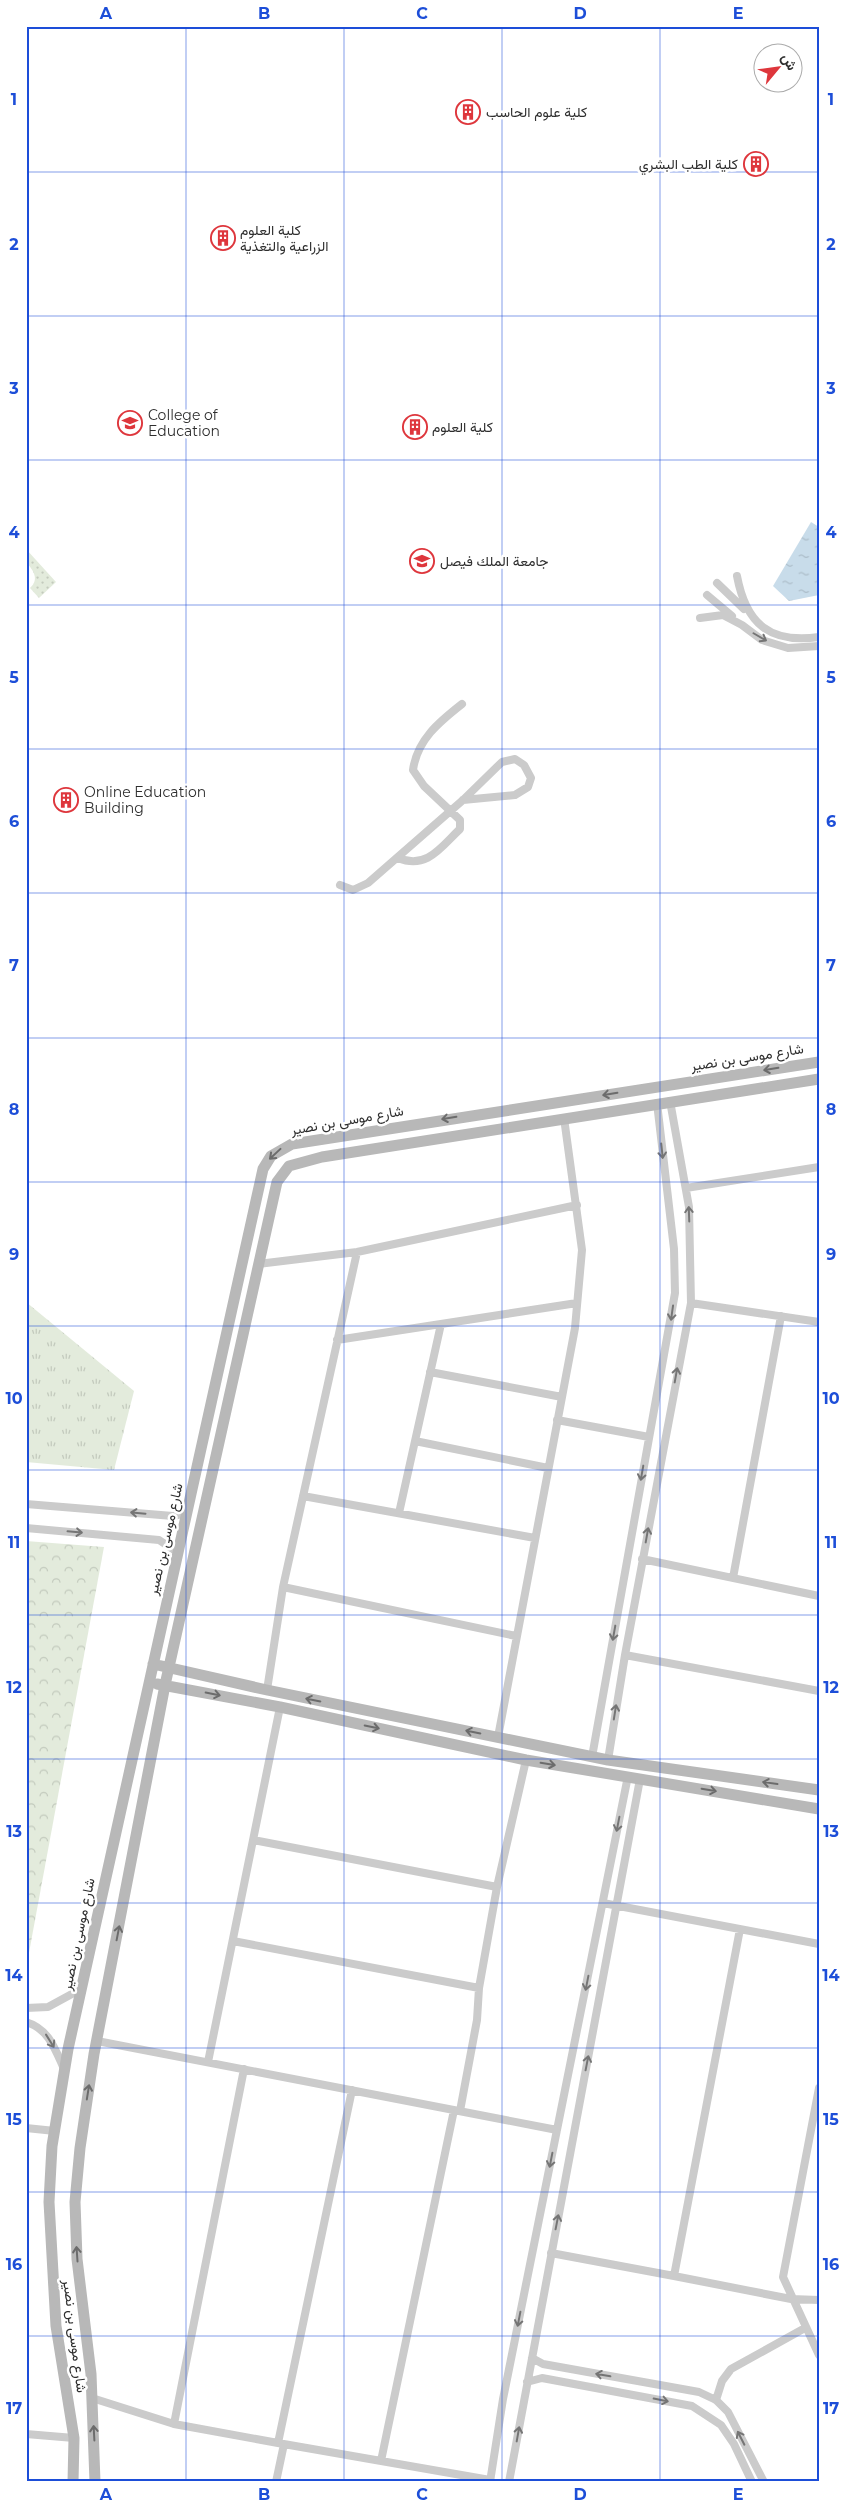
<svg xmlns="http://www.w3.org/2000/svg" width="845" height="2508" viewBox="0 0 845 2508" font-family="Montserrat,Vazirmatn,sans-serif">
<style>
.grass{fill:url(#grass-tufts)}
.park{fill:url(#park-crowns)}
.garden{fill:url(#garden-dots)}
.water{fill:url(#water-ripples)}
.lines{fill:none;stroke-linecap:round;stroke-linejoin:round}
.street{stroke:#cbcbcb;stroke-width:8}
.secondary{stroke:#b8b8b8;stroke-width:11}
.oneway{stroke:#757575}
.oneway2{stroke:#6c6c6c}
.grid{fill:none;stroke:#1d4ed8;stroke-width:1;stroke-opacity:0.55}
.labels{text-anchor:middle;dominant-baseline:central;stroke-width:5;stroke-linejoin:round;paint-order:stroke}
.poi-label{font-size:14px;fill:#2e2e2e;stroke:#fff;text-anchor:start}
.street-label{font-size:14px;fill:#2e2e2e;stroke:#fff}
.neatline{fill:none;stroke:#1d4ed8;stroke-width:2}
.grid-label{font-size:16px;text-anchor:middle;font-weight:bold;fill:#1d4ed8}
</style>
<defs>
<pattern id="grass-tufts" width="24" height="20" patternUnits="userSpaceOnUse" patternTransform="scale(1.25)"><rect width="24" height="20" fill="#e3ebdc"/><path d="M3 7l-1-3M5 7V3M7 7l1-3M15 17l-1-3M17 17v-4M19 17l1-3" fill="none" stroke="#c3cabd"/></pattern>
<pattern id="park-crowns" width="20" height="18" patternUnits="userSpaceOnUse" patternTransform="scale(1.25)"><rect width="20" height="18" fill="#e3ebdc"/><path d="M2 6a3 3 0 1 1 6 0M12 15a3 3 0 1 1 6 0" fill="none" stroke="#c3cabd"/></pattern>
<pattern id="garden-dots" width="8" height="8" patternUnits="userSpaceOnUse" patternTransform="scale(1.25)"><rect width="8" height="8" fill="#e3ebdc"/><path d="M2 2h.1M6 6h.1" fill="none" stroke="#c3cabd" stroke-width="1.8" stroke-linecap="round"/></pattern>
<pattern id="water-ripples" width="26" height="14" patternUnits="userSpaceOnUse" patternTransform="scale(1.25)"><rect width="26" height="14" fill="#c8dcea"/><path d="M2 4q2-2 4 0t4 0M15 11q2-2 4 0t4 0" fill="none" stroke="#acbdc9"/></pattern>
</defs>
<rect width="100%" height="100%" fill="#fff"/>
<path class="grass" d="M 26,1302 L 134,1391 L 114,1470 L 26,1462 Z"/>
<path class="park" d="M 26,1541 L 104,1547 L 26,1969 Z"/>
<path class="garden" d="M 26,549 L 56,582 L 39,598 L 30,588 C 40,579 33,570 26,562 Z"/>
<path class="water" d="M 811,522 L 819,527 L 819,595 L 789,601 L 773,586 Z"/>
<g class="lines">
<path class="street" d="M 737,576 C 746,624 770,644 819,637
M 717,583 L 744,609
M 707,595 L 732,616
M 700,618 L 723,615 L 742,625 L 762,640 L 788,648 L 819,646
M 398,858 C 427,870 441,847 460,829 L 460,820 L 424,786 L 413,770 C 417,740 439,722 462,704
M 340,885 L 353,890 L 368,883 L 463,800 L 502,762 L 515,759 L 524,765 L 531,778 L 528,787 L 515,795 L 463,800
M 686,1188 L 819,1167
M 258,1264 L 357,1252 L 577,1205
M 691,1303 L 819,1322
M 337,1340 L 577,1303
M 430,1372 L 562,1397
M 557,1420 L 649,1437
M 415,1441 L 548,1468
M 303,1496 L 535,1538
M 26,1504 L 173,1516 L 186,1513
M 399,1513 L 441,1324
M 26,1528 L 159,1540 L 177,1552
M 642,1559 L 819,1596
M 733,1578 L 781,1316
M 283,1587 L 516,1636
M 625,1655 L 819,1691
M 267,1690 L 283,1587 L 357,1252
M 498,1737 L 575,1328 L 582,1250 L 564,1118
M 592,1757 L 675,1293 L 674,1249 L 657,1103
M 608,1760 L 625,1655 L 691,1303 L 689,1207 L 670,1101
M 253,1840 L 497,1887
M 603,1903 L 819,1944
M 233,1941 L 479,1988 L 497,1887 L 526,1760
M 26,2008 L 48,2007 L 81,1989
M 26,2022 C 49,2029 55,2049 64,2069
M 97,2041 L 557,2130
M 208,2062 L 280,1707
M 819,2088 L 783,2277 L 819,2355
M 352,2090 L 278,2443 L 490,2480
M 460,2111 L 477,2020 L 479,1988
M 26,2128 L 55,2131
M 551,2253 L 674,2276 L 740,1929
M 674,2276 L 791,2299 L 819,2300
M 532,2358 L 543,2364 L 699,2392 L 716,2400 L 728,2412 L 764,2482
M 527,2382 L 542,2378 L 692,2406 L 721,2425 L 734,2444 L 752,2482
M 92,2398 L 174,2424 L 278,2443
M 716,2400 L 722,2381 L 731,2369 L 805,2328
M 174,2424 L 244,2069
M 26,2434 L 74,2438
M 381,2461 L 454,2110
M 276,2482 L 284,2444
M 490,2482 L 503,2399 L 628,1776
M 509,2482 L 640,1779"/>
<path class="secondary" d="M 153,1664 L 267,1690 L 608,1760 L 819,1790
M 157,1684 L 280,1707 L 526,1760 L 819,1809
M 73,2482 L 74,2438 L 56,2326 L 49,2202 L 52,2146 L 68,2049 L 263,1169 L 271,1156 L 292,1144 L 819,1062
M 95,2482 L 91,2374 L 77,2259 L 75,2202 L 80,2148 L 94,2054 L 165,1685 L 277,1182 L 289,1166 L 322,1157 L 819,1079"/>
</g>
<defs><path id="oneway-shaft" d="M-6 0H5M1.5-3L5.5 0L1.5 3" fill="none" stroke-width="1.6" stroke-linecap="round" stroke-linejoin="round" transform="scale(1.25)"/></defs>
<g class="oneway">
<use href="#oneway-shaft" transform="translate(760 637) rotate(30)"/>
<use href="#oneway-shaft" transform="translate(662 1151) rotate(84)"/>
<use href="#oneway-shaft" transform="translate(689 1214) rotate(-92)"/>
<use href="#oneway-shaft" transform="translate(672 1313) rotate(98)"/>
<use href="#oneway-shaft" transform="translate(676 1375) rotate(-80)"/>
<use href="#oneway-shaft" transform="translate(642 1473) rotate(100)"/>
<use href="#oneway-shaft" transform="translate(138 1513) rotate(-175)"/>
<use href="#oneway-shaft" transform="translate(75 1532) rotate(5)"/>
<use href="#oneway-shaft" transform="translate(647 1535) rotate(-80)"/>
<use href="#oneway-shaft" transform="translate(614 1633) rotate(100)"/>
<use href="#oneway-shaft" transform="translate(615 1712) rotate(-81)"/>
<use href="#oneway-shaft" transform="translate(618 1824) rotate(101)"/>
<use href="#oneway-shaft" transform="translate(587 1983) rotate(101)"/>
<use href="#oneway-shaft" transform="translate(50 2041) rotate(58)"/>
<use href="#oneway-shaft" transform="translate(587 2063) rotate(-79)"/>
<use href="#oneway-shaft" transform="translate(551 2160) rotate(101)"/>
<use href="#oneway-shaft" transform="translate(557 2222) rotate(-79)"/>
<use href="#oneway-shaft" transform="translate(519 2319) rotate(101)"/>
<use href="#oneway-shaft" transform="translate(603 2375) rotate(-170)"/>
<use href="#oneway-shaft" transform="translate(661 2400) rotate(11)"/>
<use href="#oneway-shaft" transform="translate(518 2434) rotate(-80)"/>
<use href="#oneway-shaft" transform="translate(741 2438) rotate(-117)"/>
</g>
<g class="oneway2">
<use href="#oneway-shaft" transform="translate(771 1069) rotate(171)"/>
<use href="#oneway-shaft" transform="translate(610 1094) rotate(171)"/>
<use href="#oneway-shaft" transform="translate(449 1118) rotate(171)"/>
<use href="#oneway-shaft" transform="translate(275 1154) rotate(137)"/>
<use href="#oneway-shaft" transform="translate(213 1694) rotate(11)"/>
<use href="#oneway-shaft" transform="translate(313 1700) rotate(-169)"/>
<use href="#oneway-shaft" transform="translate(372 1727) rotate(12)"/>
<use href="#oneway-shaft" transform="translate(473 1732) rotate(-169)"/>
<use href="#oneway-shaft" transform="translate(548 1764) rotate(9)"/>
<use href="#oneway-shaft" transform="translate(770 1783) rotate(-172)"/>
<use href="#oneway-shaft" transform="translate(709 1790) rotate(10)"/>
<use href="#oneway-shaft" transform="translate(118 1933) rotate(-79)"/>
<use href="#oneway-shaft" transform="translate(88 2092) rotate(-81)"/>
<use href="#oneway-shaft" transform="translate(77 2254) rotate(-94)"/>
<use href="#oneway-shaft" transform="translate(94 2433) rotate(-93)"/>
</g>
<path class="grid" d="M 186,26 L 186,2482M 344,26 L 344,2482M 502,26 L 502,2482M 660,26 L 660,2482M 26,172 L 819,172M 26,316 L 819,316M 26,460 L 819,460M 26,605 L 819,605M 26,749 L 819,749M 26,893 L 819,893M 26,1038 L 819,1038M 26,1182 L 819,1182M 26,1326 L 819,1326M 26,1470 L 819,1470M 26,1615 L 819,1615M 26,1759 L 819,1759M 26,1903 L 819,1903M 26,2048 L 819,2048M 26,2192 L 819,2192M 26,2336 L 819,2336"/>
<defs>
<symbol id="building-ring" viewBox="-11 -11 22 22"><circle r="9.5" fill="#fff" stroke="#de363c" stroke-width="1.5"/><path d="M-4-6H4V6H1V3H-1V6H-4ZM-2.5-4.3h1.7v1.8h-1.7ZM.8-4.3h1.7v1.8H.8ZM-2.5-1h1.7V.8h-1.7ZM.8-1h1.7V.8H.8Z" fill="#de363c"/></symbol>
<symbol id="university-ring" viewBox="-11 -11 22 22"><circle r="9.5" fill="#fff" stroke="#de363c" stroke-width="1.5"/><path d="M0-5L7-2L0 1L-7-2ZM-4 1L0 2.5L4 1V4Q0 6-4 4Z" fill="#de363c"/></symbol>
</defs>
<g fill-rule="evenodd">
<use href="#building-ring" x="454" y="98" width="28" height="28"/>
<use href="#building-ring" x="742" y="150" width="28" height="28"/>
<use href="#building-ring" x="209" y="224" width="28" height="28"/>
<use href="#university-ring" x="116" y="409" width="28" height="28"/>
<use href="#building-ring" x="401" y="413" width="28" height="28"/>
<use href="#university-ring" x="408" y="547" width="28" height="28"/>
<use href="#building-ring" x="52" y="786" width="28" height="28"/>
</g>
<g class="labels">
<g class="poi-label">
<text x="486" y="112">كلية علوم الحاسب</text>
<text x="738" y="164" text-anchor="end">كلية الطب البشري</text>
<text x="240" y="230">كلية العلوم<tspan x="240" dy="16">الزراعية والتغذية</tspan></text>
<text x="148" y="415">College of<tspan x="148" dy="16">Education</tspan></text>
<text x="432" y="427">كلية العلوم</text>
<text x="440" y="561">جامعة الملك فيصل</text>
<text x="84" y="792">Online Education<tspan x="84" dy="16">Building</tspan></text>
</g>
<g class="street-label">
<text transform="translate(747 1057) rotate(-9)">شارع موسى بن نصير</text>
<text transform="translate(347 1120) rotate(-10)">شارع موسى بن نصير</text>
<text transform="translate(165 1539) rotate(-77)">شارع موسى بن نصير</text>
<text transform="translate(78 1934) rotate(-78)">شارع موسى بن نصير</text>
<text transform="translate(75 2336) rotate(83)">شارع موسى بن نصير</text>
</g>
</g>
<rect width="845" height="2508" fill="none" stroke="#ffffff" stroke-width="55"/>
<g transform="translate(778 68) rotate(61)"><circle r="24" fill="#ffffff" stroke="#ababab"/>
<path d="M0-4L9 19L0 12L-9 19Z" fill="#de363c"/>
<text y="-8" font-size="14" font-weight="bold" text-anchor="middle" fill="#2e2e2e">ش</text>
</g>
<rect x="28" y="28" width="790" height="2452" class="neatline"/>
<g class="grid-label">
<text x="106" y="19">A</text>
<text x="264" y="19">B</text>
<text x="422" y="19">C</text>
<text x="580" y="19">D</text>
<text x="738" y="19">E</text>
<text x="14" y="105">1</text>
<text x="831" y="105">1</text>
<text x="14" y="250">2</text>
<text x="831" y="250">2</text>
<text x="14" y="394">3</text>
<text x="831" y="394">3</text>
<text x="14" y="538">4</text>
<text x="831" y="538">4</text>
<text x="14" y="683">5</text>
<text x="831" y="683">5</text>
<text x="14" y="827">6</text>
<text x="831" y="827">6</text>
<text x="14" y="971">7</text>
<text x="831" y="971">7</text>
<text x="14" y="1115">8</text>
<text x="831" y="1115">8</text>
<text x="14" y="1260">9</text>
<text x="831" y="1260">9</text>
<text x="14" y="1404">10</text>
<text x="831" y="1404">10</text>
<text x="14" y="1548">11</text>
<text x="831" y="1548">11</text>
<text x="14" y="1693">12</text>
<text x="831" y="1693">12</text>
<text x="14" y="1837">13</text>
<text x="831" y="1837">13</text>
<text x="14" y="1981">14</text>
<text x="831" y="1981">14</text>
<text x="14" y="2125">15</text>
<text x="831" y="2125">15</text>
<text x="14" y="2270">16</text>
<text x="831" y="2270">16</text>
<text x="14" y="2414">17</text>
<text x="831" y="2414">17</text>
<text x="106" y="2500">A</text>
<text x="264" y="2500">B</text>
<text x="422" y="2500">C</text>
<text x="580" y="2500">D</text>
<text x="738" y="2500">E</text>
</g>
</svg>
